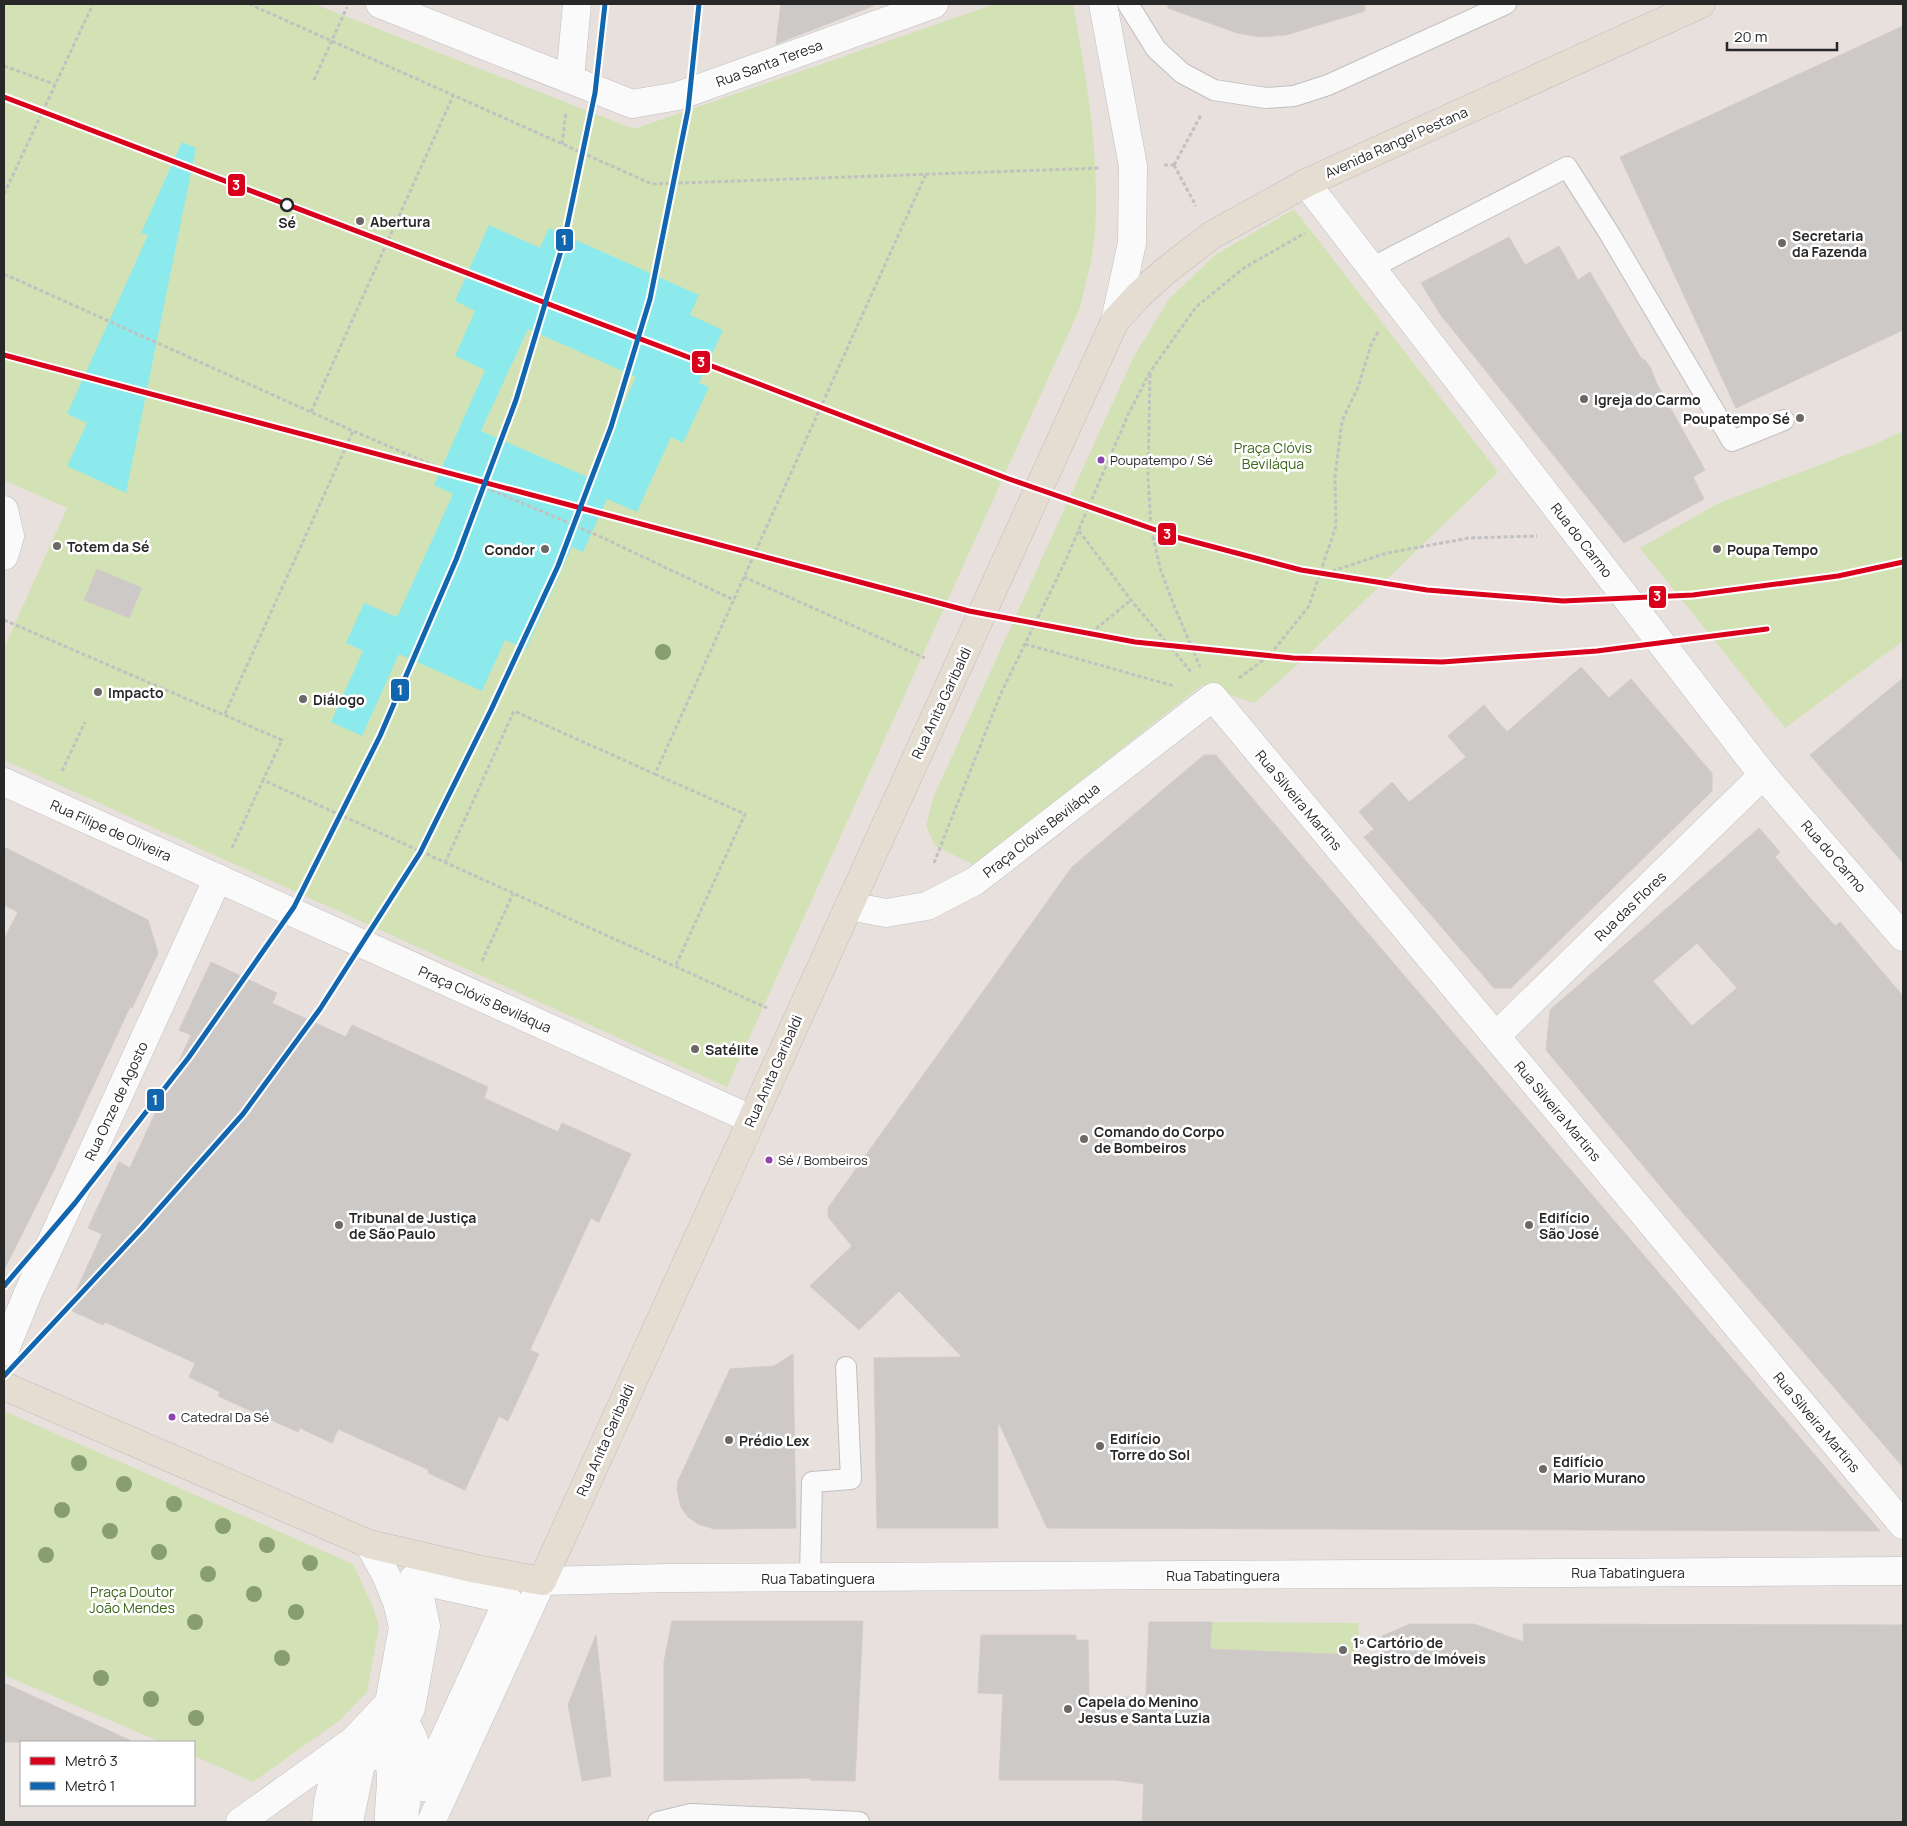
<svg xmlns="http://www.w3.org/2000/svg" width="1907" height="1826" viewBox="0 0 1907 1826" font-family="Manrope,sans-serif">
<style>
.green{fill:#d3e2b4}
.water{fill:#8deaec;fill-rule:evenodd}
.building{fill:#cdc9c6;stroke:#d2ccc9;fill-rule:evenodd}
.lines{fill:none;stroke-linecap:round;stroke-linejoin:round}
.lane-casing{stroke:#c0bfbf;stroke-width:22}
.street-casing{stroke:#c0bfbf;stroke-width:29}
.secondary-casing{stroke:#c0bfbf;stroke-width:29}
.primary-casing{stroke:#bfbdbc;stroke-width:29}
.path{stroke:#c2c1c1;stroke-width:3;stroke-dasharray:4 2.5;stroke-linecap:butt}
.lane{stroke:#fbfafa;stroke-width:20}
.street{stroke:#fbfafa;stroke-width:28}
.secondary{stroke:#fbfafa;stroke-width:28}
.primary{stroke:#e6ddd2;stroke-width:28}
.metro-1-casing{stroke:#fff;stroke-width:9}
.metro-2-casing{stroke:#fff;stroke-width:9}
.metro-1{stroke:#d9001c;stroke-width:5}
.metro-2{stroke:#1266af;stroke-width:5}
.tree{fill:#889d70}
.stop-dot{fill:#fff;stroke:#282828;stroke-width:2.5}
.poi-dot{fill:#6b6867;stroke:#fff;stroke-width:2}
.bus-dot{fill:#8e44ad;stroke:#fff;stroke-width:2}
.labels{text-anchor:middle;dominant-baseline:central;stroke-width:5;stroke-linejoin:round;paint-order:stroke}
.bus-label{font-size:13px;fill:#282828;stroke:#fff;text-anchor:start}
.street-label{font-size:14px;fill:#282828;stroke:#fff}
.poi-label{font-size:14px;font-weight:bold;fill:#282828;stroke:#fff;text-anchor:start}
.stop-label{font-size:14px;font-weight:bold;fill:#282828;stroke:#fff}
.park-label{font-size:14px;fill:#3b6617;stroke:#fff}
.line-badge{stroke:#fff;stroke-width:2}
.badge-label{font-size:14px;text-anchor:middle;font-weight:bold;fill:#fff}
</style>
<rect width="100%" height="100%" fill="#e7e0dd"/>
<path class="green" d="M 4,4 L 314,4 L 634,129 L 995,4 L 1073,4 C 1087,80 1100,156 1095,234 C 1093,259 1085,284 1080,308 L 727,1087 L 4,760 L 4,648 L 67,508 L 4,480 Z
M 1294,209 L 1498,472 L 1305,658 L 1254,703 L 1202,685 L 974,865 L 935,846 L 926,826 L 933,798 L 1134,356 L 1169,299 L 1215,255 Z
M 1903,431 L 1903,641 L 1785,728 L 1640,548 L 1719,503 L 1875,444 Z
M 4,1411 L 353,1564 L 373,1607 L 379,1626 L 367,1692 L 340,1720 L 253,1782 L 194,1756 L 194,1742 L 161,1742 L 4,1675 Z
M 1212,1622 L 1358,1623 L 1360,1655 L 1210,1649 Z"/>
<path class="water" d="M 182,142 L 196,148 L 126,493 L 67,466 L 87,423 L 67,414 L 148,235 L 141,233 Z
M 489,225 L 540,248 L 549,228 L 699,295 L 690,315 L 723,330 L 699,383 L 709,387 L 683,443 L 671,437 L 637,512 L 607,499 L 583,552 L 572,547 L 526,649 L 505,640 L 482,691 L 399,654 L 362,736 L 331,722 L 363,651 L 346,643 L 364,603 L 397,617 L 453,494 L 434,485 L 485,370 L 455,356 L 475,311 L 455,301 ZM 528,329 L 636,377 L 590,478 L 481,431 Z"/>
<path class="building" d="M 781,4 L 873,4 L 873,6 L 776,44 Z
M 1168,4 L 1364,4 L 1365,11 L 1286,35 L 1261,37 L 1237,33 L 1168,8 Z
M 1903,26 L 1903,330 L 1736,408 L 1620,157 Z
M 1509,237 L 1525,265 L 1559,246 L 1578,280 L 1590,272 L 1641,358 L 1646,361 L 1651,369 L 1657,384 L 1705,470 L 1693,477 L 1704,499 L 1624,543 L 1440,314 L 1421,283 Z
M 97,569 L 142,588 L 129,618 L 84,600 Z
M 1581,667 L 1609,698 L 1631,679 L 1712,773 L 1712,791 L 1511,988 L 1494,988 L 1364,837 L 1374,829 L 1359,812 L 1392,782 L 1409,802 L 1466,757 L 1448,736 L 1484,705 L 1507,732 Z
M 1903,678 L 1903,863 L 1810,755 Z
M 1204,755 L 1216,755 L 1235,778 L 1880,1531 L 1047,1528 L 998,1421 L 998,1528 L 877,1528 L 874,1358 L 962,1357 L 899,1291 L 859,1330 L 810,1286 L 852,1246 L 828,1217 L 828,1208 L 1072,867 Z
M 1759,828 L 1780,852 L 1775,857 L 1806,893 L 1835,926 L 1840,922 L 1903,996 L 1903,1467 L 1677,1206 L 1546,1050 L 1550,1010 ZM 1697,943 L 1737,988 L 1692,1026 L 1653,981 Z
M 4,847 L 148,920 L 158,953 L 132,1008 L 130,1007 L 54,1170 L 4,1270 L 4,939 L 18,912 L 4,905 Z
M 211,962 L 277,993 L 272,1003 L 346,1037 L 352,1025 L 488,1087 L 484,1098 L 558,1132 L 562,1123 L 631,1154 L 599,1222 L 591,1218 L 530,1350 L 539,1354 L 508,1421 L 499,1416 L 465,1490 L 428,1473 L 429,1470 L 338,1429 L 332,1443 L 300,1428 L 298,1432 L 218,1396 L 220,1392 L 189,1377 L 195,1363 L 105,1322 L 103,1325 L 68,1309 L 102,1234 L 88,1228 L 119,1162 L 130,1168 L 191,1035 L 179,1030 Z
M 793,1354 L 796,1528 L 714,1529 L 698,1524 L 688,1517 L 681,1507 L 677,1490 L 678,1481 L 730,1369 L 774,1366 Z
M 672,1621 L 863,1621 L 855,1781 L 810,1780 L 810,1778 L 664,1781 L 664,1662 Z
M 1149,1622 L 1212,1622 L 1210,1649 L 1382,1656 L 1382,1636 L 1410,1624 L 1474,1624 L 1524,1642 L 1523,1624 L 1903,1625 L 1903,1822 L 1142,1822 L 1144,1784 L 1116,1780 L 999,1780 L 1003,1694 L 978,1693 L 981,1635 L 1076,1635 L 1076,1640 L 1088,1640 L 1089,1697 L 1146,1697 Z
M 596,1635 L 611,1776 L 582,1781 L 568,1705 Z
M 4,1683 L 134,1742 L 4,1742 Z"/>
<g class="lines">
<defs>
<path id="lane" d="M 1128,4 L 1156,49 L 1182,73 L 1214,90 L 1266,98 L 1294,96 L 1328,85 L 1506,4
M 1371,268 L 1567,167 L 1609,233 L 1732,441 L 1784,420
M 810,1578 L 812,1482 L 851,1479 L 846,1367
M 658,1822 L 691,1814 L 859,1822"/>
<path id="street" d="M 380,4 L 632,104 L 678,96 L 934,4
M 570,79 L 577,4
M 1306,183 L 1763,775 L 1903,937
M 4,510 L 10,536 L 4,556
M 4,782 L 751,1119
M 849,906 L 886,913 L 927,906 L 975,881 L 1213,697 L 1903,1525
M 1496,1036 L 1763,775
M 4,1352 L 28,1293 L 218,878
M 413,1579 L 508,1600 L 422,1787 C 421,1761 418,1743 404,1721 L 411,1708 L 426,1626 L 421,1602 Z
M 349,1822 L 361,1764 L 383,1745 C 397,1772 388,1794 389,1822"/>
<path id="secondary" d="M 1103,4 L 1133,166 L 1132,243 L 1115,321
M 377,1716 C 397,1733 407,1754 408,1780 C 409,1794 404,1808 404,1822
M 240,1822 L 353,1741 L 389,1703 L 403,1627 L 397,1602 L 386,1575 L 369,1544
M 326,1822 L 328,1802 L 340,1750
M 431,1822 L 542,1581 L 670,1578 L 1903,1571"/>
<path id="primary" d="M 4,1386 L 369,1544 L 477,1569 L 542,1581 L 1115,321 L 1139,295 L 1164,272 L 1212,235 L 1306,183 L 1701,4"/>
</defs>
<use href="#lane" class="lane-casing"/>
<use href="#street" class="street-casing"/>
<use href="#secondary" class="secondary-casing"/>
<use href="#primary" class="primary-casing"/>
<path class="path" d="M 249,4 L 652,184 L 1101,168
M 4,66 L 54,84
M 314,80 L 347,7
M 562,144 L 566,112
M 1164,165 L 1174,165
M 1174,165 L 1201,115
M 1174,165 L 1196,206
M 4,194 L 93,4
M 4,274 L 353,431 L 599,536 L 734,600
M 1150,374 L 1148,475 L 1151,529 L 1161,571 L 1173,603 L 1200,667
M 311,412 L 453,96
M 1079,531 L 1131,600 L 1192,673
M 1320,575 L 1387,553 L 1469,538 L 1537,536
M 744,577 L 925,658
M 4,620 L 282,740 L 263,780 L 767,1008
M 1086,637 L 1131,600
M 1025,644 L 1174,686
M 1239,678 L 1269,656 L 1309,606 L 1336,526 L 1335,477 L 1342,421 L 1358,387 L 1371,345 L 1379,330
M 225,714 L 353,431
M 62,771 L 85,722
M 655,774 L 745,814 L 675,967
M 232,848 L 263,780
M 445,863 L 514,711 L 655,774 L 926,174
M 934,863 L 1001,693 L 1064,564 L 1128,415 L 1150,372 L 1196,307 L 1244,268 L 1305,233
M 482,961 L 513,894"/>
<use href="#lane" class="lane"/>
<use href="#street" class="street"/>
<use href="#secondary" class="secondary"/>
<use href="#primary" class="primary"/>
<defs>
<path id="metro-1" d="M 4,97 L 1009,479 L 1176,537 L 1301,570 L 1427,590 L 1563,601 L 1693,595 L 1838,576 L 1903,562
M 4,355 L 969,611 L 1135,642 L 1293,658 L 1442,662 L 1597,651 L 1767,629"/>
<path id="metro-2" d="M 4,1286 L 75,1203 L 189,1057 L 294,907 L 380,736 L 456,560 L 516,400 L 564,241 L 595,93 L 605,4
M 4,1376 L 142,1228 L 243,1114 L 320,1009 L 420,853 L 491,710 L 558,566 L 611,427 L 650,299 L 688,110 L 699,4"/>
</defs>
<use href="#metro-1" class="metro-1-casing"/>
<use href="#metro-2" class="metro-2-casing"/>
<use href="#metro-1" class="metro-1"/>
<use href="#metro-2" class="metro-2"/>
</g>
<g class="tree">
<circle cx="663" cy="652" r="8"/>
<circle cx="79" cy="1463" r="8"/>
<circle cx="124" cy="1484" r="8"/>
<circle cx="174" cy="1504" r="8"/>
<circle cx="62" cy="1510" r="8"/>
<circle cx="223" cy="1526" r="8"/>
<circle cx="110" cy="1531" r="8"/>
<circle cx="267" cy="1545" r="8"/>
<circle cx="159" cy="1552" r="8"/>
<circle cx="46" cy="1555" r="8"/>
<circle cx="310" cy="1563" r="8"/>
<circle cx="208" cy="1574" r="8"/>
<circle cx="254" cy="1594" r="8"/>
<circle cx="296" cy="1612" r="8"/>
<circle cx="195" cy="1622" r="8"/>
<circle cx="282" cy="1658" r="8"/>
<circle cx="101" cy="1678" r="8"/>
<circle cx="151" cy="1699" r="8"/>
<circle cx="196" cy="1718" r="8"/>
</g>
<circle class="stop-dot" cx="287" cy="205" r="6"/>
<g class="poi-dot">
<circle cx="360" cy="221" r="5"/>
<circle cx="1782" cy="243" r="5"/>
<circle cx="1584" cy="399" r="5"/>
<circle cx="1800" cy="418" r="5"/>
<circle cx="57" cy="546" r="5"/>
<circle cx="545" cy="549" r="5"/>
<circle cx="1717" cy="549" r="5"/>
<circle cx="98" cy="692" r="5"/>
<circle cx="303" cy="699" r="5"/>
<circle cx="695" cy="1049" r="5"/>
<circle cx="1084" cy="1139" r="5"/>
<circle cx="339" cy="1225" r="5"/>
<circle cx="1529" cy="1225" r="5"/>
<circle cx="729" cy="1440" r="5"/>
<circle cx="1100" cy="1446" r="5"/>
<circle cx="1543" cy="1469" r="5"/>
<circle cx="1343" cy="1650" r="5"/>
<circle cx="1068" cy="1709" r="5"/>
</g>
<g class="bus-dot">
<circle cx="1101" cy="460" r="4.5"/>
<circle cx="769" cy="1160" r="4.5"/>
<circle cx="172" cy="1417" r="4.5"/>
</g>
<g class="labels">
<g class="bus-label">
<text x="1110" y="460">Poupatempo / Sé</text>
<text x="778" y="1160">Sé / Bombeiros</text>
<text x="181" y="1417">Catedral Da Sé</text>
</g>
<g class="street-label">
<text transform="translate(769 63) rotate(-20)">Rua Santa Teresa</text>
<text transform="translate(1396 142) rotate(-24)">Avenida Rangel Pestana</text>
<text transform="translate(1582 540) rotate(52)">Rua do Carmo</text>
<text transform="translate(941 703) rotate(-65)">Rua Anita Garibaldi</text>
<text transform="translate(1299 800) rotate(50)">Rua Silveira Martins</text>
<text transform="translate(111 830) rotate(24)">Rua Filipe de Oliveira</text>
<text transform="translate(1041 830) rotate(-38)">Praça Clóvis Beviláqua</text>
<text transform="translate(1834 856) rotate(49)">Rua do Carmo</text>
<text transform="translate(1630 906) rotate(-44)">Rua das Flores</text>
<text transform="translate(485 999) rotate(24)">Praça Clóvis Beviláqua</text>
<text transform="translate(773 1071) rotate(-66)">Rua Anita Garibaldi</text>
<text transform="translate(116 1101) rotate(-65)">Rua Onze de Agosto</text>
<text transform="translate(1558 1111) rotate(50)">Rua Silveira Martins</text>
<text transform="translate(1817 1422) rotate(50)">Rua Silveira Martins</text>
<text transform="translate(605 1440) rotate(-66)">Rua Anita Garibaldi</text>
<text x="1628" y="1572">Rua Tabatinguera</text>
<text x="1223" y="1575">Rua Tabatinguera</text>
<text x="818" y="1578">Rua Tabatinguera</text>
</g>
<g class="poi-label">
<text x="370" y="221">Abertura</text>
<text x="1792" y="235">Secretaria<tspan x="1792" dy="16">da Fazenda</tspan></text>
<text x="1594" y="399">Igreja do Carmo</text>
<text x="1790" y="418" text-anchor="end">Poupatempo Sé</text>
<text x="67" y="546">Totem da Sé</text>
<text x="535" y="549" text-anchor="end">Condor</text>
<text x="1727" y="549">Poupa Tempo</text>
<text x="108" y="692">Impacto</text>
<text x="313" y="699">Diálogo</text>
<text x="705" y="1049">Satélite</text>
<text x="1094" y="1131">Comando do Corpo<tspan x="1094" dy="16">de Bombeiros</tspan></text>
<text x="349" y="1217">Tribunal de Justiça<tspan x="349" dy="16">de São Paulo</tspan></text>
<text x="1539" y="1217">Edifício<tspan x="1539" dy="16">São José</tspan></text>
<text x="1110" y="1438">Edifício<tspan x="1110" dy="16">Torre do Sol</tspan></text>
<text x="739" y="1440">Prédio Lex</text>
<text x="1553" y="1461">Edifício<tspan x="1553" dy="16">Mario Murano</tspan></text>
<text x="1353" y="1642">1º Cartório de<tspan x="1353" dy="16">Registro de Imóveis</tspan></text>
<text x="1078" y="1701">Capela do Menino<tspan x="1078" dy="16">Jesus e Santa Luzia</tspan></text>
</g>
<g class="stop-label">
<text x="287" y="222">Sé</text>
</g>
<g class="park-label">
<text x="1273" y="447">Praça Clóvis<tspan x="1273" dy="16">Beviláqua</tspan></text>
<text x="132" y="1591">Praça Doutor<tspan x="132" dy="16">João Mendes</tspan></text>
</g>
</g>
<g class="line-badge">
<rect x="227" y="173" width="19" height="24" rx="5" fill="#d9001c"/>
<rect x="555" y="228" width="19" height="24" rx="5" fill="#1266af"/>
<rect x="691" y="350" width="20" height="24" rx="5" fill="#d9001c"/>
<rect x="1157" y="522" width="20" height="24" rx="5" fill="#d9001c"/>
<rect x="1648" y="585" width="19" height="24" rx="5" fill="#d9001c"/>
<rect x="390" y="678" width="20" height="24" rx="5" fill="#1266af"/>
<rect x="146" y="1088" width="19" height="24" rx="5" fill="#1266af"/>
</g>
<g class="badge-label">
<text x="236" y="190">3</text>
<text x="564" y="245">1</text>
<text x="701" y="367">3</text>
<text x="1167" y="539">3</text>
<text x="1657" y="601">3</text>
<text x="400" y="695">1</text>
<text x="155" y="1105">1</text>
</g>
<rect width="1907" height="1826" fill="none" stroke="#282828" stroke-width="10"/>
<rect x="20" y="1741" width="175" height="65" fill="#ffffff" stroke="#a9a9a9"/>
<rect x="30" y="1757" width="25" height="8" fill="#d9001c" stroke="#a9a9a9"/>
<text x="65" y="1766" font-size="15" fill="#282828">Metrô 3</text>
<rect x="30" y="1782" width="25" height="8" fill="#1266af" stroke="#a9a9a9"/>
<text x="65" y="1791" font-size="15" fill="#282828">Metrô 1</text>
<path d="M1727 42v8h110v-8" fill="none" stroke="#282828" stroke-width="2.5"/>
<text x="1734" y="42" font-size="15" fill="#282828" stroke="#ffffff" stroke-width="4" paint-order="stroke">20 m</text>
</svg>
